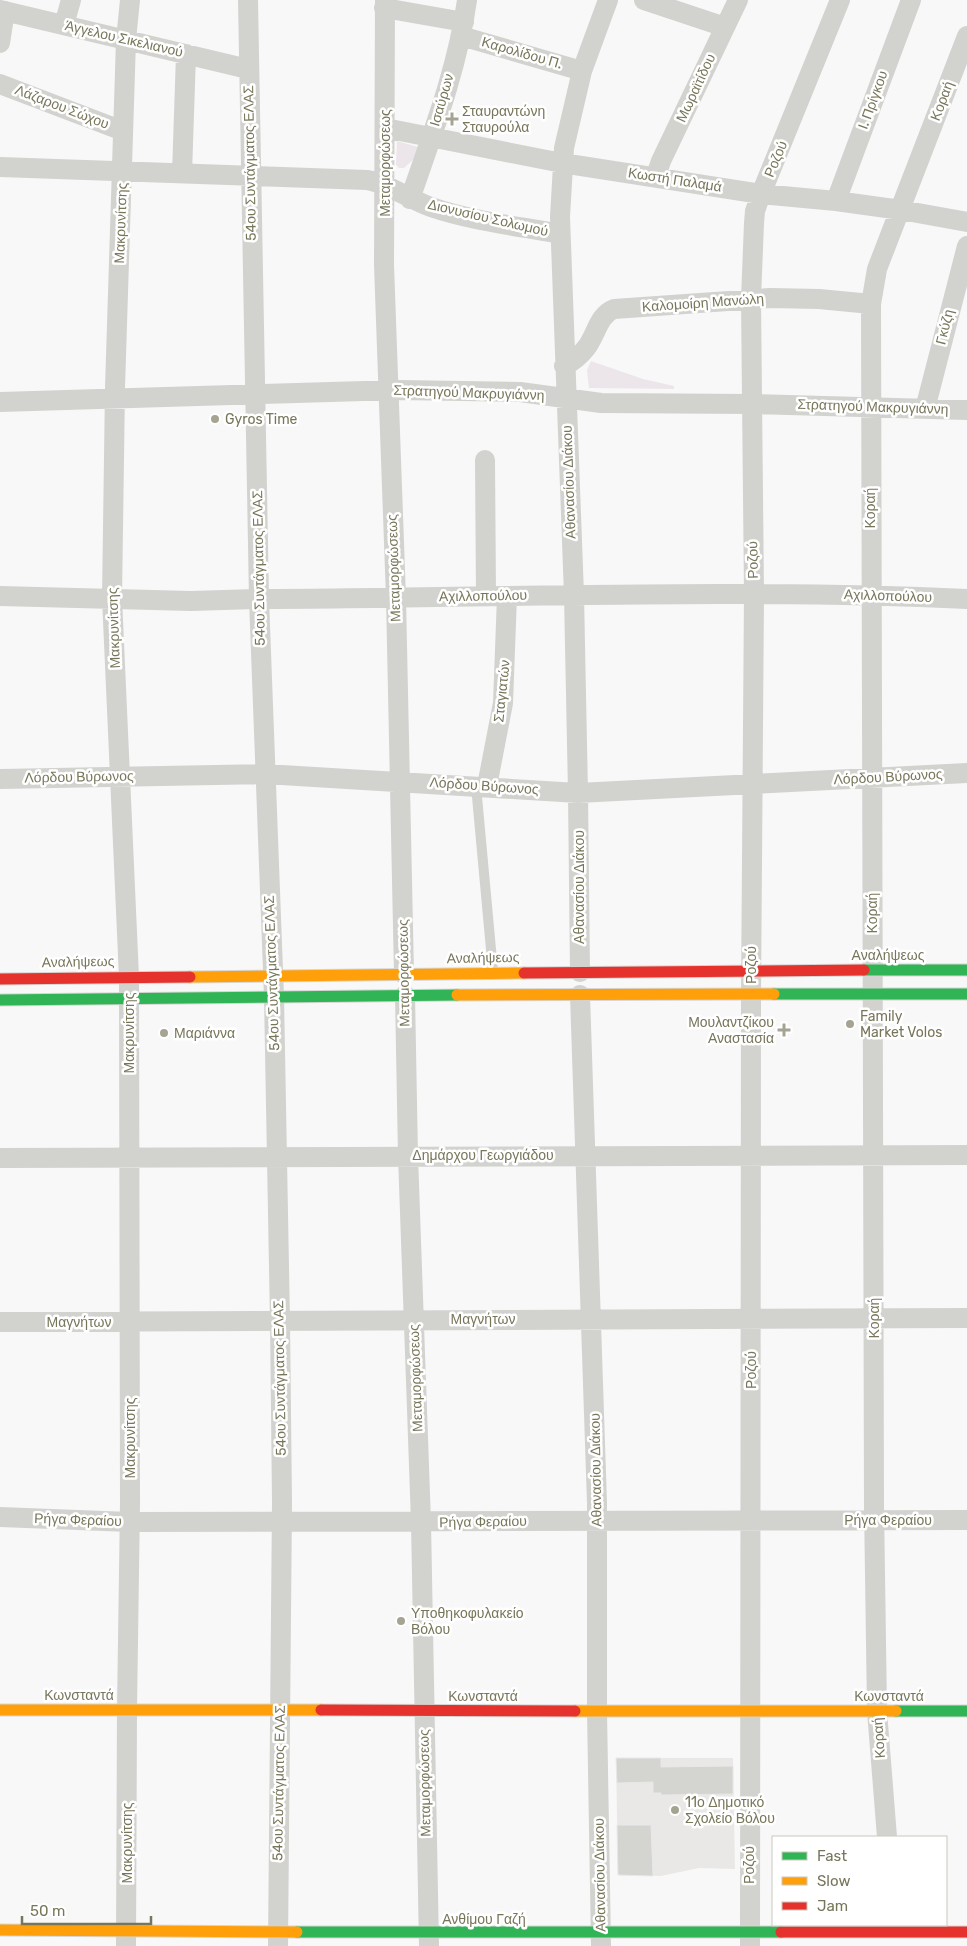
<svg xmlns="http://www.w3.org/2000/svg" width="967" height="1946" viewBox="0 0 967 1946" font-family="Rubik,sans-serif">
<style>
.built{fill:#eae8e7}
.green{fill:#ece6eb}
.building{fill:#d4d4d1;stroke:#e8e8e8}
.lines{fill:none;stroke-linecap:round;stroke-linejoin:round}
.fast-casing{stroke:#d7d6d4;stroke-width:13}
.slow-casing{stroke:#d7d6d4;stroke-width:13}
.jam-casing{stroke:#d7d6d4;stroke-width:13}
.lane{stroke:#d2d2cf;stroke-width:10}
.street{stroke:#d2d2cf;stroke-width:20}
.fast{stroke:#30b455;stroke-width:11}
.slow{stroke:#ff9f0a;stroke-width:11}
.jam{stroke:#e5322d;stroke-width:11}
.poi-dot{fill:#a5a492;stroke:#fff;stroke-width:2}
.labels{text-anchor:middle;dominant-baseline:central;stroke-width:5;stroke-linejoin:round;paint-order:stroke}
.street-label{font-size:14px;fill:#78765a;stroke:#fff}
.poi-label{font-size:14px;fill:#78765a;stroke:#fff;text-anchor:start}
</style>
<rect width="100%" height="100%" fill="#f9f8f9"/>
<path class="built" d="M 616,1758 L 733,1758 L 735,1869 L 699,1868 L 661,1876 L 618,1875 Z"/>
<path class="green" d="M 397,141 L 418,147 L 415,158 L 404,168 L 399,168 L 396,165 Z
M 591,361 L 643,379 L 674,386 L 674,389 L 589,388 L 587,370 Z"/>
<path class="building" d="M 616,1758 L 661,1758 L 661,1767 L 733,1766 L 733,1794 L 661,1795 L 661,1793 L 653,1793 L 653,1782 L 617,1783 Z
M 617,1825 L 651,1825 L 653,1876 L 618,1875 Z"/>
<g class="lines">
<defs>
<path id="fast" d="M 864,970 L 967,970
M 774,994 L 967,994
M 0,1000 L 457,995
M 896,1711 L 967,1711
M 297,1932 L 781,1932"/>
<path id="slow" d="M 190,977 L 524,973
M 457,995 L 774,994
M 0,1710 L 321,1710
M 575,1711 L 896,1711
M 0,1930 L 297,1932"/>
<path id="jam" d="M 524,973 L 864,970
M 0,979 L 190,977
M 321,1710 L 575,1711
M 781,1932 L 967,1932"/>
</defs>
<use href="#fast" class="fast-casing"/>
<use href="#slow" class="slow-casing"/>
<use href="#jam" class="jam-casing"/>
<path class="lane" d="M 476,786 L 493,971"/>
<path class="street" d="M 248,0 L 259,599 L 274,997 L 280,1321 L 282,1503 L 278,1946
M 385,0 L 384,265 L 396,598 L 404,974
M 644,0 L 725,27
M 384,8 L 464,22
M 0,10 L 248,69
M 64,25 L 71,0
M 461,36 L 582,71
M 0,43 L 5,11
M 0,84 L 123,131
M 385,128 L 562,163 L 761,194 L 836,201 L 901,210 L 967,222
M 0,167 L 367,180 C 388,183 410,200 431,207 C 472,221 517,226 560,234
M 182,174 L 186,54
M 656,176 L 661,161 L 738,0
M 410,199 C 432,135 458,67 467,0
M 836,201 L 911,0
M 564,366 C 572,362 580,356 586,348 C 596,336 598,315 614,309 L 770,298 L 819,299 L 871,304
M 0,402 L 398,390 L 520,392 L 601,403 L 752,404 L 967,410
M 925,409 L 967,246
M 485,460 L 486,596
M 0,596 L 191,601 L 259,599 C 495,598 731,588 967,599
M 0,779 L 265,774 L 578,793 L 967,773
M 487,786 L 503,703 L 507,596
M 580,972 L 578,793 L 574,595 L 560,217 L 564,148 L 582,71 L 608,0
M 405,995 L 408,1156 L 421,1522 L 429,1946
M 580,995 L 597,1503 L 597,1711 L 601,1945
M 0,1158 L 967,1155
M 0,1322 L 967,1318
M 0,1517 L 130,1522 L 967,1520
M 887,1837 L 877,1711 L 874,1506 L 871,304 L 877,269 L 967,36
M 126,1946 L 127,1710 L 130,1503 L 129,977 L 112,598 L 115,388 L 126,40 L 130,0
M 750,1946 L 751,994 L 754,593 L 751,299 L 754,223 L 755,211 L 761,194 L 840,0"/>
<use href="#fast" class="fast"/>
<use href="#slow" class="slow"/>
<use href="#jam" class="jam"/>
</g>
<g class="poi-dot">
<path d="M449.5 111.5h5v5h5v5h-5v5h-5v-5h-5v-5h5z"/>
<circle cx="215" cy="419" r="5"/>
<circle cx="850" cy="1024" r="5"/>
<path d="M781.5 1022.5h5v5h5v5h-5v5h-5v-5h-5v-5h5z"/>
<circle cx="164" cy="1033" r="5"/>
<circle cx="401" cy="1621" r="5"/>
<circle cx="675" cy="1810" r="5"/>
</g>
<g class="labels">
<g class="street-label">
<text transform="translate(124 39) rotate(13)">Άγγελου Σικελιανού</text>
<text transform="translate(522 53) rotate(16)">Καρολίδου Π.</text>
<text transform="translate(696 88) rotate(-65)">Μωραϊτίδου</text>
<text transform="translate(442 100) rotate(-74)">Ισαύρων</text>
<text transform="translate(873 100) rotate(-70)">Ι. Πρίγκου</text>
<text transform="translate(942 101) rotate(-69)">Κοραή</text>
<text transform="translate(62 107) rotate(21)">Λάζαρου Σώχου</text>
<text transform="translate(776 159) rotate(-67)">Ροζού</text>
<text transform="translate(250 163) rotate(-91)">54ου Συντάγματος ΕΛΑΣ</text>
<text transform="translate(385 163) rotate(-90)">Μεταμορφώσεως</text>
<text transform="translate(675 180) rotate(9)">Κωστή Παλαμά</text>
<text transform="translate(488 218) rotate(13)">Διονυσίου Σολωμού</text>
<text transform="translate(121 223) rotate(-88)">Μακρυνίτσης</text>
<text transform="translate(703 303) rotate(-4)">Καλομοίρη Μανώλη</text>
<text transform="translate(945 327) rotate(-76)">Γκύζη</text>
<text transform="translate(469 393) rotate(2)">Στρατηγού Μακρυγιάννη</text>
<text transform="translate(873 407) rotate(2)">Στρατηγού Μακρυγιάννη</text>
<text transform="translate(569 482) rotate(-92)">Αθανασίου Διάκου</text>
<text transform="translate(870 508) rotate(-90)">Κοραή</text>
<text transform="translate(753 560) rotate(-91)">Ροζού</text>
<text transform="translate(259 568) rotate(-91)">54ου Συντάγματος ΕΛΑΣ</text>
<text transform="translate(394 568) rotate(-92)">Μεταμορφώσεως</text>
<text transform="translate(483 596) rotate(-1)">Αχιλλοπούλου</text>
<text transform="translate(888 596) rotate(2)">Αχιλλοπούλου</text>
<text transform="translate(114 628) rotate(-92)">Μακρυνίτσης</text>
<text transform="translate(502 691) rotate(-84)">Σταγιατών</text>
<text transform="translate(79 777) rotate(-1)">Λόρδου Βύρωνος</text>
<text transform="translate(888 777) rotate(-3)">Λόρδου Βύρωνος</text>
<text transform="translate(484 786) rotate(4)">Λόρδου Βύρωνος</text>
<text transform="translate(579 887) rotate(-90)">Αθανασίου Διάκου</text>
<text transform="translate(872 913) rotate(-90)">Κοραή</text>
<text x="888" y="955">Αναλήψεως</text>
<text transform="translate(483 958) rotate(-1)">Αναλήψεως</text>
<text transform="translate(78 962) rotate(-1)">Αναλήψεως</text>
<text transform="translate(751 965) rotate(-90)">Ροζού</text>
<text transform="translate(272 973) rotate(-92)">54ου Συντάγματος ΕΛΑΣ</text>
<text transform="translate(404 973) rotate(-91)">Μεταμορφώσεως</text>
<text transform="translate(129 1033) rotate(-90)">Μακρυνίτσης</text>
<text x="483" y="1155">Δημάρχου Γεωργιάδου</text>
<text transform="translate(874 1318) rotate(-90)">Κοραή</text>
<text x="483" y="1319">Μαγνήτων</text>
<text x="79" y="1322">Μαγνήτων</text>
<text transform="translate(751 1370) rotate(-90)">Ροζού</text>
<text transform="translate(280 1378) rotate(-91)">54ου Συντάγματος ΕΛΑΣ</text>
<text transform="translate(416 1378) rotate(-92)">Μεταμορφώσεως</text>
<text transform="translate(130 1438) rotate(-90)">Μακρυνίτσης</text>
<text transform="translate(596 1470) rotate(-91)">Αθανασίου Διάκου</text>
<text transform="translate(78 1520) rotate(2)">Ρήγα Φεραίου</text>
<text x="888" y="1520">Ρήγα Φεραίου</text>
<text transform="translate(483 1522) rotate(-1)">Ρήγα Φεραίου</text>
<text x="79" y="1695">Κωνσταντά</text>
<text x="483" y="1696">Κωνσταντά</text>
<text x="889" y="1696">Κωνσταντά</text>
<text transform="translate(879 1738) rotate(-94)">Κοραή</text>
<text transform="translate(279 1783) rotate(-89)">54ου Συντάγματος ΕΛΑΣ</text>
<text transform="translate(425 1783) rotate(-91)">Μεταμορφώσεως</text>
<text transform="translate(127 1843) rotate(-90)">Μακρυνίτσης</text>
<text transform="translate(749 1865) rotate(-90)">Ροζού</text>
<text transform="translate(600 1875) rotate(-91)">Αθανασίου Διάκου</text>
<text x="484" y="1919">Ανθίμου Γαζή</text>
</g>
<g class="poi-label">
<text x="462" y="111">Σταυραντώνη<tspan x="462" dy="16">Σταυρούλα</tspan></text>
<text x="225" y="419">Gyros Time</text>
<text x="860" y="1016">Family<tspan x="860" dy="16">Market Volos</tspan></text>
<text x="774" y="1022" text-anchor="end">Μουλαντζίκου<tspan x="774" dy="16">Αναστασία</tspan></text>
<text x="174" y="1033">Μαριάννα</text>
<text x="411" y="1613">Υποθηκοφυλακείο<tspan x="411" dy="16">Βόλου</tspan></text>
<text x="685" y="1802">11ο Δημοτικό<tspan x="685" dy="16">Σχολείο Βόλου</tspan></text>
</g>
</g>
<rect x="772" y="1836" width="175" height="90" fill="#ffffff" stroke="#c9c8bd"/>
<rect x="782" y="1852" width="25" height="8" fill="#30b455" stroke="#c9c8bd"/>
<text x="817" y="1861" font-size="15" fill="#78765a">Fast</text>
<rect x="782" y="1877" width="25" height="8" fill="#ff9f0a" stroke="#c9c8bd"/>
<text x="817" y="1886" font-size="15" fill="#78765a">Slow</text>
<rect x="782" y="1902" width="25" height="8" fill="#e5322d" stroke="#c9c8bd"/>
<text x="817" y="1911" font-size="15" fill="#78765a">Jam</text>
<path d="M22 1916v8h129v-8" fill="none" stroke="#78765a" stroke-width="2.5"/>
<text x="30" y="1916" font-size="15" fill="#78765a" stroke="#ffffff" stroke-width="4" paint-order="stroke">50 m</text>
</svg>
